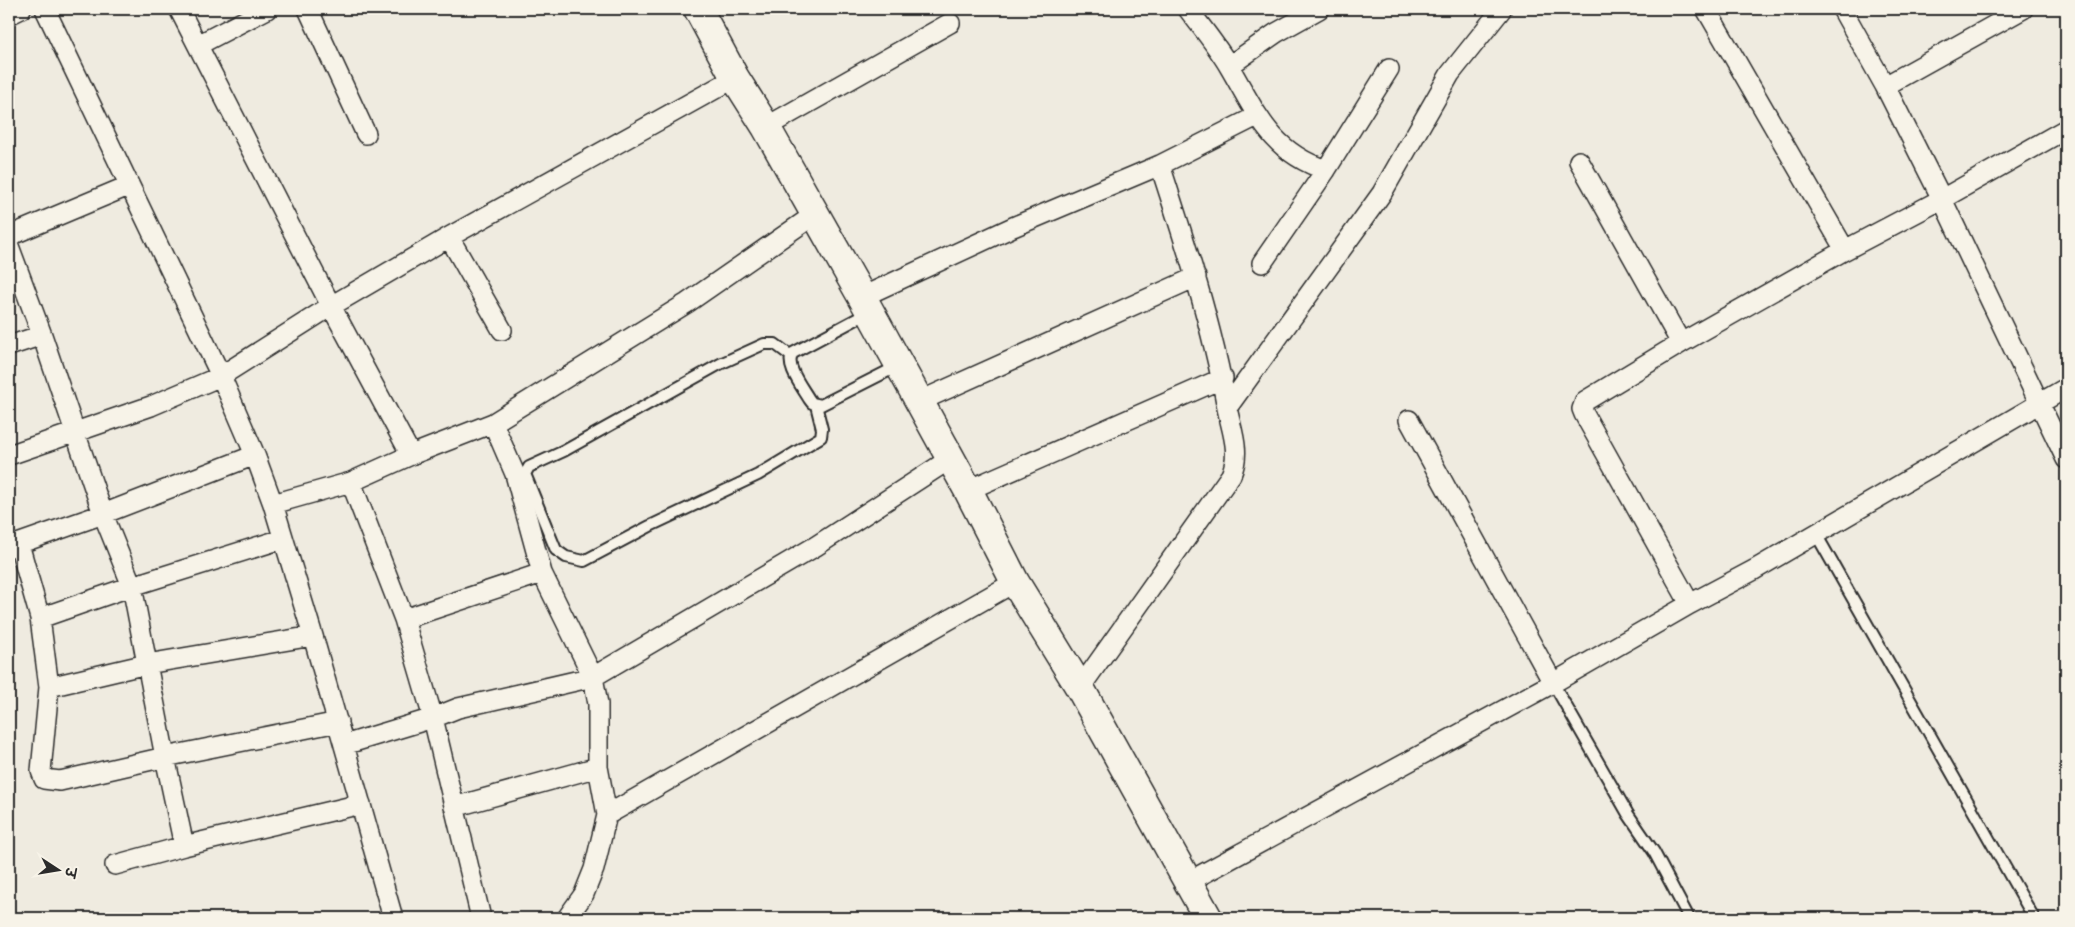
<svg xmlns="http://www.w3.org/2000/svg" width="2075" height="927" viewBox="0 0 2075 927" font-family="Mynerve,'Playpen Sans Deva',sans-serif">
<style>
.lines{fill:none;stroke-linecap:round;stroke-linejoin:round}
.lane-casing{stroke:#2b2b2b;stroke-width:14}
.street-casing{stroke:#2b2b2b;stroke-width:22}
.secondary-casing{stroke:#2b2b2b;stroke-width:31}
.lane{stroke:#f7f3e8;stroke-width:10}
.street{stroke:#f7f3e8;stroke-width:19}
.secondary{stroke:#f7f3e8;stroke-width:28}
</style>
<rect width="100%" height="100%" fill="#efebe0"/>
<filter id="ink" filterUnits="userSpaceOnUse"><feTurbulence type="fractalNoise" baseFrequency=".02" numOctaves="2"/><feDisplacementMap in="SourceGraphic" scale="10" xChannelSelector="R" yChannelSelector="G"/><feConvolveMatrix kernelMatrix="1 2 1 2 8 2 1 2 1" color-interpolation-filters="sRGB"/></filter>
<g filter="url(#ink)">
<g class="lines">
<defs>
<path id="lane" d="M 868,313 L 793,353 C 784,365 802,387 809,399 L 812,403 L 821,405 L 898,366
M 791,356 L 775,344 L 764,344 L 720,364 L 564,451 L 529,467 L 525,474 L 556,550 L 566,557 L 584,561 L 650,526 L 758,475 L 821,437 L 822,429 L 816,405
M 1816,534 L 2034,918
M 1553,683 L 1628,814 L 1654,852 L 1689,918"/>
<path id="street" d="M 45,9 L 221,376 L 255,455 L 273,504 L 313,636 L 393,918
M 179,9 L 331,306 L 411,455
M 308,9 L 366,134
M 1188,9 C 1202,28 1218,47 1230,68 C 1257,114 1271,152 1326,170
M 1706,9 L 1845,250
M 1842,9 L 1885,86 L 1942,199 L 2066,459
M 9,15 L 21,9
M 198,45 L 267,9
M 1229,66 L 1276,33 L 1319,9
M 1885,86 L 2023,9
M 766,127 L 950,23
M 1579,161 L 1681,343
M 9,236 L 128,186
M 449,237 L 502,330
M 9,246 L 42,335 L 103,514 L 132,586 L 165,757 L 184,846
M 1262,263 L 1326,170 L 1389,69
M 862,297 L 1013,227 L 1160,165 L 1257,116
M 9,346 L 42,335
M 918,402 L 1196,277
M 1227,408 L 1382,193 L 1450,74 L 1501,10
M 1409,420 L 1553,683
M 493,423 L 515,474 L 542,573 L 593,677 L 598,704 L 598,767 L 607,815
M 9,455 L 151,406 L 221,376 L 331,306 L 449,237 L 735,78
M 351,482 L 404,619 L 433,718 L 481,918
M 968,490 L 1223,378
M 273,504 L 351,482 L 411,455 L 493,423 L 687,303 L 814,215
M 19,544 L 40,618 L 49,687 L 41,771 L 44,779 L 60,781 L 165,757 L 338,722
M 9,547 L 103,514 L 255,455
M 1690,604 L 1584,414 L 1582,409 L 1585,401 L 1681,343 L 1845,250 L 1942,199 L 2066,129
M 40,618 L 132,586 L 282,539
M 404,619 L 542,573
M 49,687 L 147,664 L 313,636
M 1080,688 L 1231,475 C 1241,452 1232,432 1227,408 C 1212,325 1186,245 1160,165
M 344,745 L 433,718 L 458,708 L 593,677 L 816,546 L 950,459
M 454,807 L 598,767
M 115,865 L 184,846 L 361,804
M 1188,882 L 1553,683 L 1690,604 L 1754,570 L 2066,388
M 567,918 L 584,894 L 594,869 L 607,815 L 1015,582"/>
<path id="secondary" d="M 698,9 L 735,78 L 766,127 L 862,297 L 968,490 L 1015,582 L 1080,688 L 1208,918"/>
</defs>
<use href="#lane" class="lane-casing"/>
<use href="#street" class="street-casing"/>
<use href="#secondary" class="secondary-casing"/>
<use href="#lane" class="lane"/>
<use href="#street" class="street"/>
<use href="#secondary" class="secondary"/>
</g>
</g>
<rect width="2075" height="927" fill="none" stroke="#f7f3e8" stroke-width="30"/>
<rect x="15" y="15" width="2045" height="897" fill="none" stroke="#2b2b2b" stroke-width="2" filter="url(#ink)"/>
<g transform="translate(58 870) rotate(102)" stroke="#f7f3e8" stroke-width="4" paint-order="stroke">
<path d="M0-4L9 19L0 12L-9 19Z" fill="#2b2b2b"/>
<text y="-8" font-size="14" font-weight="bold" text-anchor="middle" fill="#2b2b2b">उ</text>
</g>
</svg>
